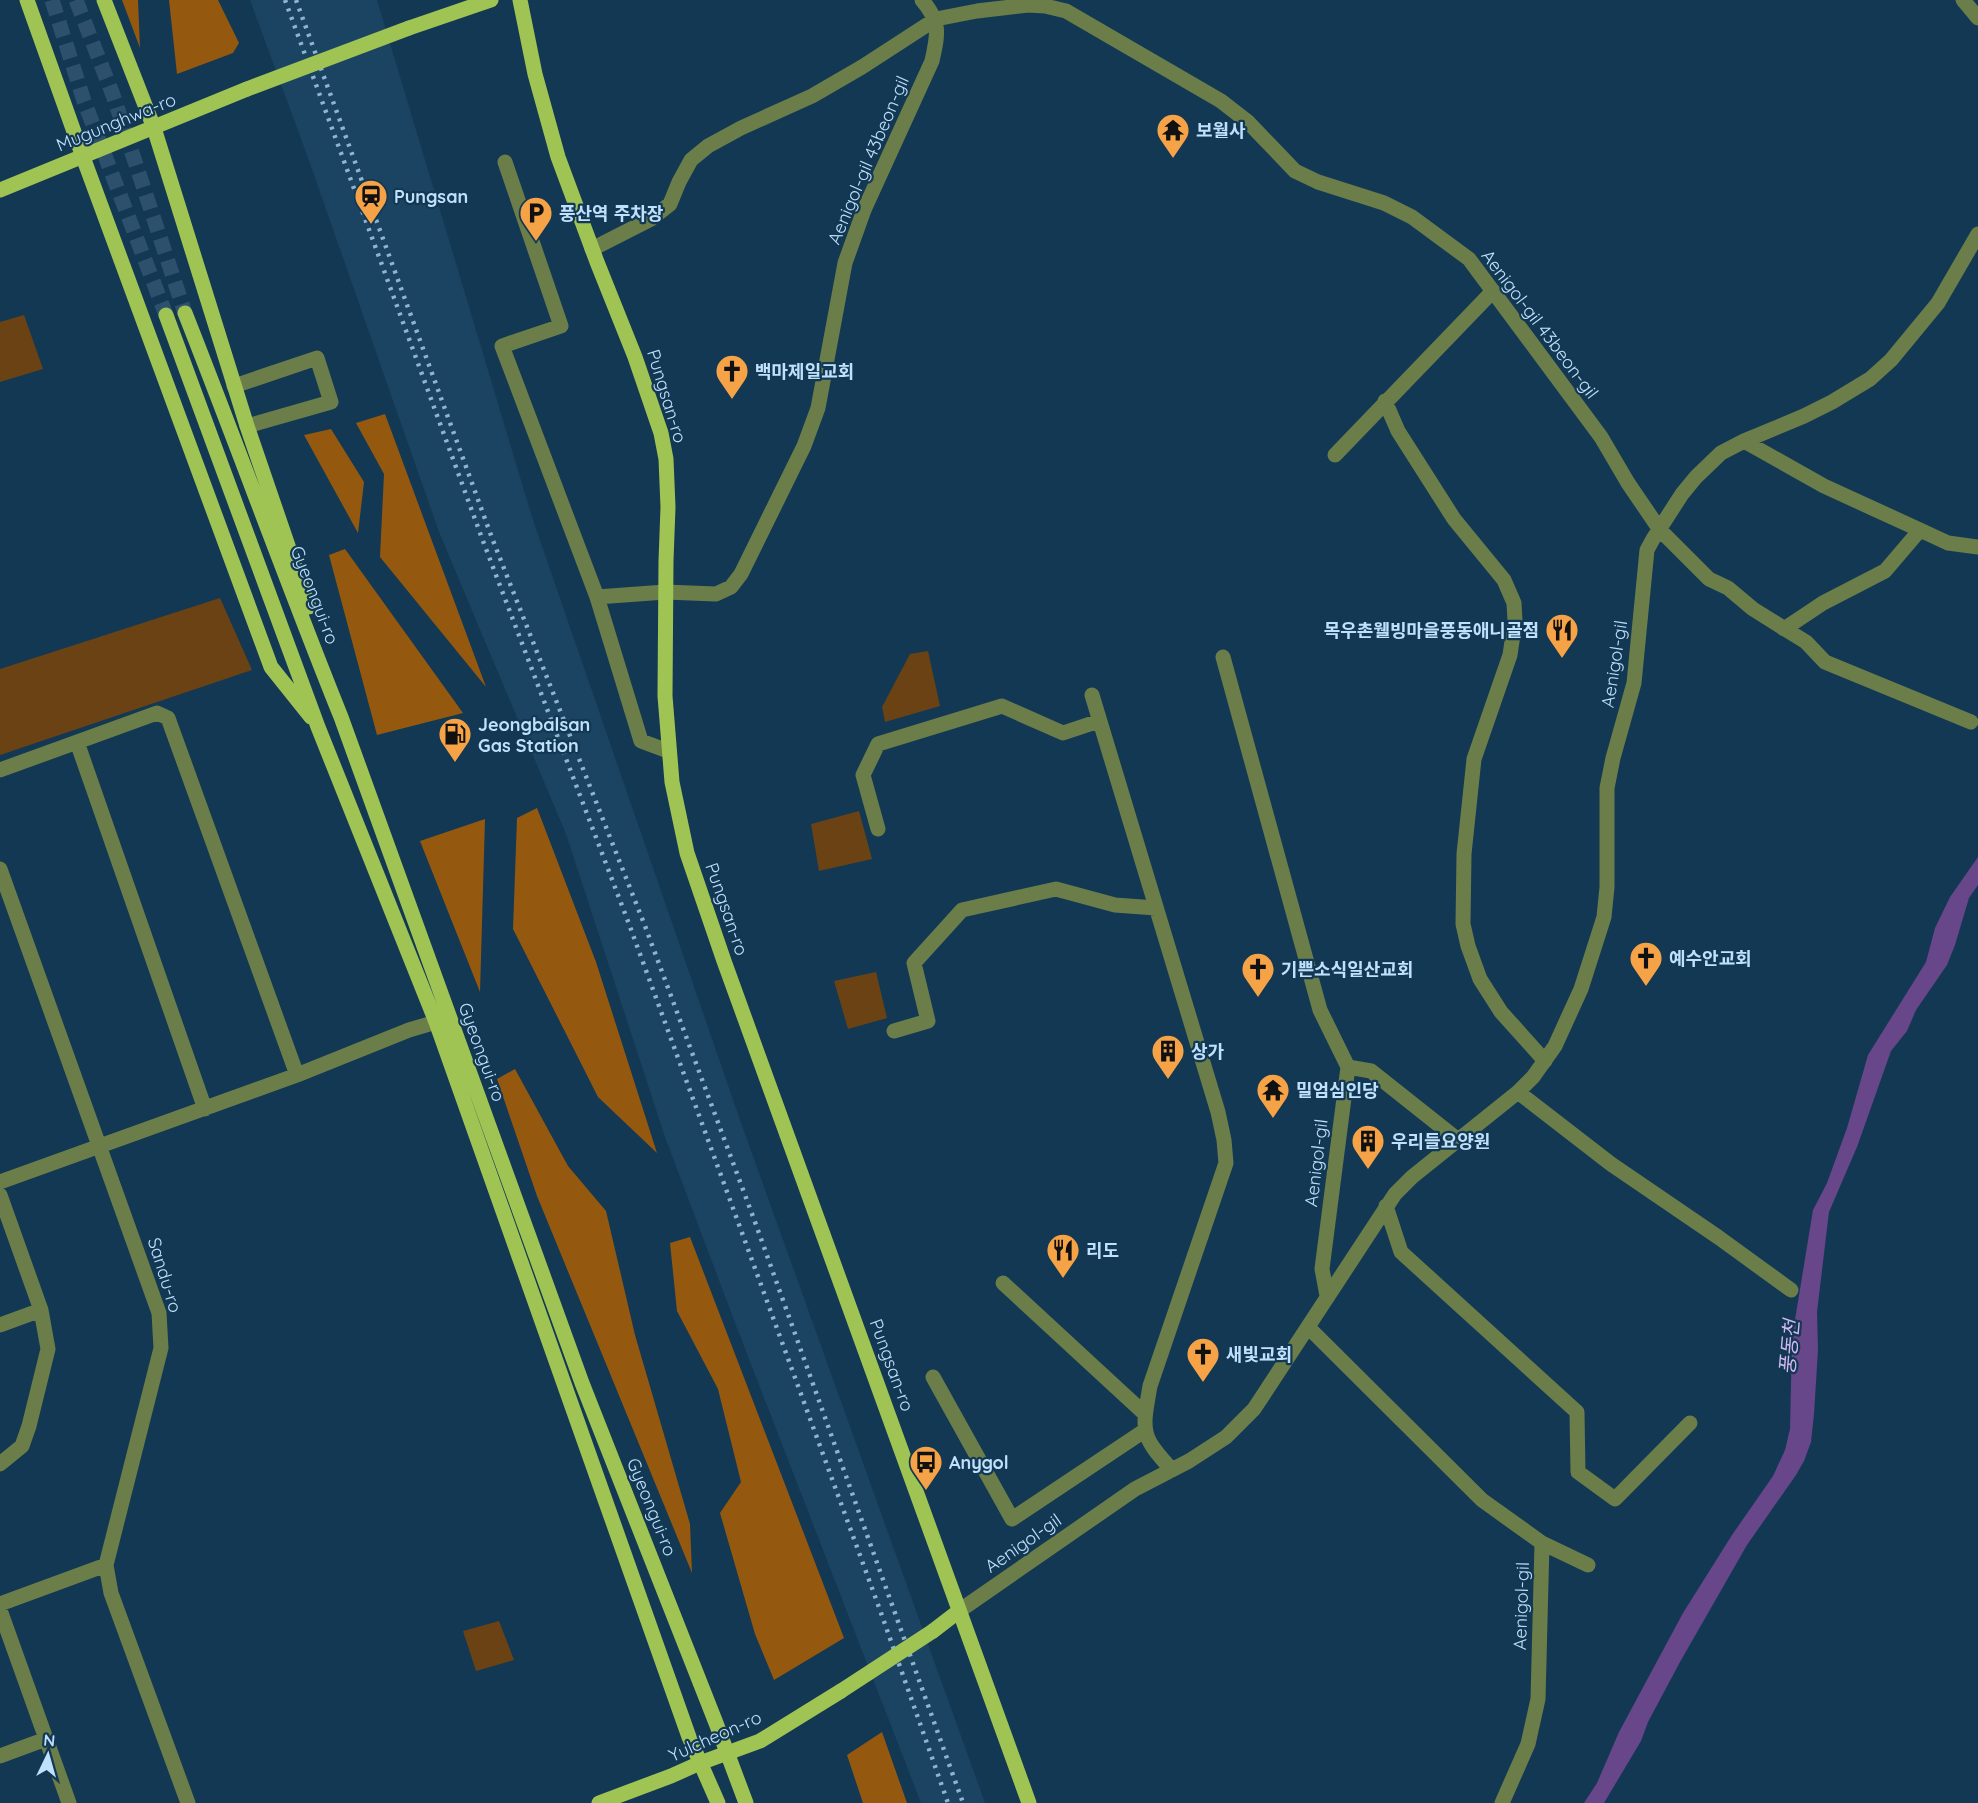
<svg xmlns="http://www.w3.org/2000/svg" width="1978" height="1803" viewBox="0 0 1978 1803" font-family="Quicksand,'Noto Sans KR',sans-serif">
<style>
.built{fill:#1a4462}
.green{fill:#6b4213}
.forest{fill:#94590f}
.water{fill:#67468a}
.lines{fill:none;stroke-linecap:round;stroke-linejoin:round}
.major-tunnel{stroke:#2d516d;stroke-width:15;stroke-dasharray:15 8;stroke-linecap:butt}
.minor{stroke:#6b7d49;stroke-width:15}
.major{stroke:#a0c453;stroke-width:15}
.rail{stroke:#90b3d0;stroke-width:4.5;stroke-dasharray:3 6;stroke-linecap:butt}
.major-bridge{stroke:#a0c453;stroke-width:15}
.labels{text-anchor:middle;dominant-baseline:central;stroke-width:4.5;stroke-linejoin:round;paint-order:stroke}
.street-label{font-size:18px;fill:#bfe1fe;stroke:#133853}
.poi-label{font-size:18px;font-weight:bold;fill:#bfe1fe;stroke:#133853;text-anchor:start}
.water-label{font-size:20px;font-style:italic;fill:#d3b9f3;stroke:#133853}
</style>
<rect width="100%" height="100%" fill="#133853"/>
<path class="built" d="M 250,0 L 377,0 L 532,517 L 739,1117 L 985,1803 L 921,1803 L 737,1328 L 665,1137 L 566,834 L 439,532 L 307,155 Z"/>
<path class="green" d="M 24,315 L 43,369 L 0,382 L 0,322 Z
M 220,598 L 252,670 L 0,755 L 0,669 Z
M 928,651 L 940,706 L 885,722 L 882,707 L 910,654 Z
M 859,811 L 872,859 L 819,871 L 811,824 Z
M 876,972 L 887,1018 L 848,1029 L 834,981 Z
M 499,1621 L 514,1660 L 476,1671 L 463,1631 Z"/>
<path class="forest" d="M 122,0 L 138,0 L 140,48 Z
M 169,0 L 218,0 L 239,43 L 233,53 L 177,74 Z
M 385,414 L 486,687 L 380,557 L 384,474 L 356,423 Z
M 331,429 L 364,482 L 358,533 L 304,435 Z
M 345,549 L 463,713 L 377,735 L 329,555 Z
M 537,808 L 596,962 L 657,1153 L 598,1097 L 513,929 L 517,818 Z
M 485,819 L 480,992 L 420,841 Z
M 515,1069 L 568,1166 L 606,1211 L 635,1335 L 690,1524 L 692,1573 L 537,1196 L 497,1079 Z
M 690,1237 L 844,1638 L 774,1680 L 755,1634 L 720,1513 L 741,1482 L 718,1389 L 677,1311 L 670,1243 Z
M 882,1732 L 907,1803 L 863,1803 L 847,1755 Z"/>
<path class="water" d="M 1978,857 L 1978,885 L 1969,898 L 1955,945 L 1947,965 L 1916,1010 L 1907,1031 L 1891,1051 L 1857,1147 L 1829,1212 L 1817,1312 L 1818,1350 L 1814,1414 L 1811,1442 L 1804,1461 L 1796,1475 L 1747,1545 L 1680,1662 L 1648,1722 L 1641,1741 L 1604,1803 L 1584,1803 L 1597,1783 L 1619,1732 L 1683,1613 L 1732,1535 L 1773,1476 L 1785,1450 L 1790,1429 L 1792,1338 L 1813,1210 L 1827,1183 L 1847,1128 L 1868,1055 L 1926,962 L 1935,928 L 1950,897 Z"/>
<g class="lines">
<path class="major-tunnel" d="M 52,0 L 84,101 L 166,315
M 76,0 L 113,95 L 185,313"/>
<path class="minor" d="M 1963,0 L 1978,18
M 505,162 L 561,326 L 502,346 L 597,597 L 665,592 L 716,594 L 731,587 L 741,574 L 804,446 L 818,408 L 845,263 L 864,210 L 932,61 C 938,34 941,22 922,0
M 592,249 L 651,219 L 670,204 L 679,182 L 691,160 L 708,146 L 741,128 L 812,96 L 862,67 L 936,19 L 977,11 L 1028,5 L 1045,6 L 1066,11 L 1221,101 L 1248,122 L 1295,171 L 1318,182 L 1384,203 L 1412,217 L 1469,259 L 1601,437 L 1628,483 L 1660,530 L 1709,579 L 1728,588 L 1753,609 L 1806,642 L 1825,662 L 1971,722
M 234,386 L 317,358 L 331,402 L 247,426
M 1385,401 L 1398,431 L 1454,519 L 1504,580 L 1514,603 L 1515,621 L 1510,655 L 1474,759 L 1464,854 L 1463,924 L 1468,946 L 1480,979 L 1501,1012 L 1545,1061
M 1744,441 L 1824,486 L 1920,530 L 1948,543 L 1978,547
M 1335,455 L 1493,291
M 597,597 L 641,741 L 668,751
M 1784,629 L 1823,603 L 1885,571 L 1920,530
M 1223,657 L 1320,1010 L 1348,1067 L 1322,1269 L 1327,1296
M 1092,695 L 1218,1112 L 1224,1140 L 1226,1163 L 1150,1386 C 1142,1432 1140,1435 1172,1470
M 77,742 L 205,1109
M 0,770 L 157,713 L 168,718 L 297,1075
M 878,829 L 863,775 L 878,744 L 1002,706 L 1063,733 L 1099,721
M 0,869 L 159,1313 L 161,1348 L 106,1565 L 111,1593 L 188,1803
M 894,1031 L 928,1021 L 914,963 L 962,910 L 1056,889 L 1115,905 L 1156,908
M 1348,1067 L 1371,1071 L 1458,1140
M 1518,1092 L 1611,1164 L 1718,1237 L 1791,1290
M 0,1182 L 297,1075 L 409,1030 L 436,1022
M 0,1195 L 41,1310 L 48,1349 L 29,1426 L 22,1446 L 0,1464
M 1386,1206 L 1401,1252 L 1577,1412 L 1578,1472 L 1615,1499 L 1690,1423
M 1003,1283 L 1145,1414
M 0,1325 L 41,1310
M 1308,1327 L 1482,1500 L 1542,1543 L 1538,1699 L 1528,1744 L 1502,1803
M 933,1377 L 1012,1519 L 1144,1431
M 1542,1543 L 1588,1565
M 0,1604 L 106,1565
M 0,1610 L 69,1803
M 959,1611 L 1135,1489 L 1189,1461 L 1226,1437 L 1254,1409 L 1395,1194 L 1412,1177 L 1518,1092 L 1533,1077 L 1555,1046 L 1581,989 L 1604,917 L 1607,887 L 1607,788 L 1613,758 L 1634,683 L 1647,550 L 1653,539 L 1682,494 L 1696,477 L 1721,453 L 1744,441 L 1804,416 L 1832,402 L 1870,379 L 1891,360 L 1938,303 L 1978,234
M 0,1756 L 46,1739"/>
<path class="major" d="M 27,0 L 83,157 L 271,667 L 311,717
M 104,0 L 154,128 L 247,426 L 309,607
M 520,0 L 535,74 L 558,157 L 597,262 L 635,357 L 661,433 L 666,459 L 668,507 L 666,561 L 665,696 L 672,782 L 687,853 L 724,961 L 1029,1803
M 409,28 L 491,0
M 0,190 L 247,89
M 185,313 C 238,447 287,583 341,717 L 582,1383 L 716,1723 L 746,1803
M 166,315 L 318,727 L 436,1022 L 689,1737 L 718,1803
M 933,1631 L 959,1611
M 599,1803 L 671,1776 L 700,1763 L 760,1741 L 841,1691"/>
<path class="rail" d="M 285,0 L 483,541 L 629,924 L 880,1610 L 948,1803
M 296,0 L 492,538 L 645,926 L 755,1222 L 963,1803"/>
<path class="major-bridge" d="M 247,89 L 409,28
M 841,1691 L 933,1631"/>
</g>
<defs>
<symbol id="temple-pin" viewBox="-11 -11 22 30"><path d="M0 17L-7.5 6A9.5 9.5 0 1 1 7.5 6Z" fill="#f6a247" stroke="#133853"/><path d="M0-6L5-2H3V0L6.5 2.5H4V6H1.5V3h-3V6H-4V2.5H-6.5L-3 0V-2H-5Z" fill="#111"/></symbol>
<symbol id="station-pin" viewBox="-11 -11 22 30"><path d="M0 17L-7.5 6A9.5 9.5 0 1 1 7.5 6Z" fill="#f6a247" stroke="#133853"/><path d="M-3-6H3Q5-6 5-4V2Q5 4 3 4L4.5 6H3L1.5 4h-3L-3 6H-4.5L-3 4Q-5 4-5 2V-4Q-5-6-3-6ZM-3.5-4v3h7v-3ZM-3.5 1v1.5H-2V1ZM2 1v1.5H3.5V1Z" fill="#111"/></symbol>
<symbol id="parking-pin" viewBox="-11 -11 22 30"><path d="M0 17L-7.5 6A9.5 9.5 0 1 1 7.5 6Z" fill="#f6a247" stroke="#133853"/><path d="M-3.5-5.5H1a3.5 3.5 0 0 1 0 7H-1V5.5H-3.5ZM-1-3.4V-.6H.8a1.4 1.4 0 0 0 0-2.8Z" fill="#111"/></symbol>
<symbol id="church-pin" viewBox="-11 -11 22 30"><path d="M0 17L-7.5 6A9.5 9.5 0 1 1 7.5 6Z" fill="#f6a247" stroke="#133853"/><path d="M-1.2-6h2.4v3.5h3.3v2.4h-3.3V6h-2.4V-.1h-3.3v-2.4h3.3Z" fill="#111"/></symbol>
<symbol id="restaurant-pin" viewBox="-11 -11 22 30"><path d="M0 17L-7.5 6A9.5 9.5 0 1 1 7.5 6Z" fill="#f6a247" stroke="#133853"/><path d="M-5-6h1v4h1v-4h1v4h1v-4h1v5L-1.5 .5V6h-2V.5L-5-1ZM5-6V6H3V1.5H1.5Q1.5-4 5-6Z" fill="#111"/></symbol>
<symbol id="fuel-pin" viewBox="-11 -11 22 30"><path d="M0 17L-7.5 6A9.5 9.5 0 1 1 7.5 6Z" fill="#f6a247" stroke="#133853"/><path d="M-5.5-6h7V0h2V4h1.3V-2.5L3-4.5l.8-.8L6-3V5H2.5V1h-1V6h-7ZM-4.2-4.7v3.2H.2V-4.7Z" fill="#111"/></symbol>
<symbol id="building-pin" viewBox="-11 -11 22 30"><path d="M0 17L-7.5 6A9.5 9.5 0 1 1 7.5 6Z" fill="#f6a247" stroke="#133853"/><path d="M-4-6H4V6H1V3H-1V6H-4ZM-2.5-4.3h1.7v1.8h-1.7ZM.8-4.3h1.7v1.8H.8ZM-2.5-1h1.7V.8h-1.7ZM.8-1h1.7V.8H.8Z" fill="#111"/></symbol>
<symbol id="bus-pin" viewBox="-11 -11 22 30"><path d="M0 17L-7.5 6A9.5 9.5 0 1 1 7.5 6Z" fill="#f6a247" stroke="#133853"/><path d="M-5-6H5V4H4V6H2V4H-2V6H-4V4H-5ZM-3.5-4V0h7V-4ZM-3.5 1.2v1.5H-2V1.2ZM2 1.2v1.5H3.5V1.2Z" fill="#111"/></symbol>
</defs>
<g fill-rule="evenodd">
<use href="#temple-pin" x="1154" y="111" width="38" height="52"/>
<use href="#station-pin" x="352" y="177" width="38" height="52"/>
<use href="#parking-pin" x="517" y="194" width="38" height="52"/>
<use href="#church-pin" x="713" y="352" width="38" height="52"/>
<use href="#restaurant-pin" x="1543" y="611" width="38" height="52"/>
<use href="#fuel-pin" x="436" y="715" width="38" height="52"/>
<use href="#church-pin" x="1627" y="939" width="38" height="52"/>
<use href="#church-pin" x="1239" y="950" width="38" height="52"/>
<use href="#building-pin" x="1149" y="1032" width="38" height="52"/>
<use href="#temple-pin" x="1254" y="1071" width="38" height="52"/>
<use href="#building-pin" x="1349" y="1122" width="38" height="52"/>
<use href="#restaurant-pin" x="1044" y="1231" width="38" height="52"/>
<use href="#church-pin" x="1184" y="1335" width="38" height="52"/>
<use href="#bus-pin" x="907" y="1443" width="38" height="52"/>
</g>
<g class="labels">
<g class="street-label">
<text transform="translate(116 122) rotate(-22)">Mugunghwa-ro</text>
<text transform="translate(868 160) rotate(-67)">Aenigol-gil 43beon-gil</text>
<text transform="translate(1540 324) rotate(53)">Aenigol-gil 43beon-gil</text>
<text transform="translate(667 396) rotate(73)">Pungsan-ro</text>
<text transform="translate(315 595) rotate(69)">Gyeongui-ro</text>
<text transform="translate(1614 664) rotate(-81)">Aenigol-gil</text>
<text transform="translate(727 909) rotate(71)">Pungsan-ro</text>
<text transform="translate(482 1052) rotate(70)">Gyeongui-ro</text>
<text transform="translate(1316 1163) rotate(-83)">Aenigol-gil</text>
<text transform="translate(165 1275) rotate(73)">Sandu-ro</text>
<text transform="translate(892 1365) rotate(70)">Pungsan-ro</text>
<text transform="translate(652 1507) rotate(68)">Gyeongui-ro</text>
<text transform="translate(1023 1543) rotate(-35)">Aenigol-gil</text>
<text transform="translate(1521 1606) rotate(-88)">Aenigol-gil</text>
<text transform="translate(715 1736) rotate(-24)">Yulcheon-ro</text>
</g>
<g class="poi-label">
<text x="1196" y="130">보월사</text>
<text x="394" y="196">Pungsan</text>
<text x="559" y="213">풍산역 주차장</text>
<text x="755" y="371">백마제일교회</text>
<text x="1539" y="630" text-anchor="end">목우촌웰빙마을풍동애니골점</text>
<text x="478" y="724">Jeongbalsan<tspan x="478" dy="21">Gas Station</tspan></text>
<text x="1669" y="958">예수안교회</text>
<text x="1281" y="969">기쁜소식일산교회</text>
<text x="1191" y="1051">상가</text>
<text x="1296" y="1090">밀엄심인당</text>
<text x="1391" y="1141">우리들요양원</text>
<text x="1086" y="1250">리도</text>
<text x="1226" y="1354">새빛교회</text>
<text x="949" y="1462">Anygol</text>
</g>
<g class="water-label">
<text transform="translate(1789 1347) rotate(-85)">풍동천</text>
</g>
</g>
<g transform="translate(48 1755) rotate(5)" stroke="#133853" stroke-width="4.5" paint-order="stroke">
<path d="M0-4.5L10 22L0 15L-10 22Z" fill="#bfe1fe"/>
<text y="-9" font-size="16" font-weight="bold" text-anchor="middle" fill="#bfe1fe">N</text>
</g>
</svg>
